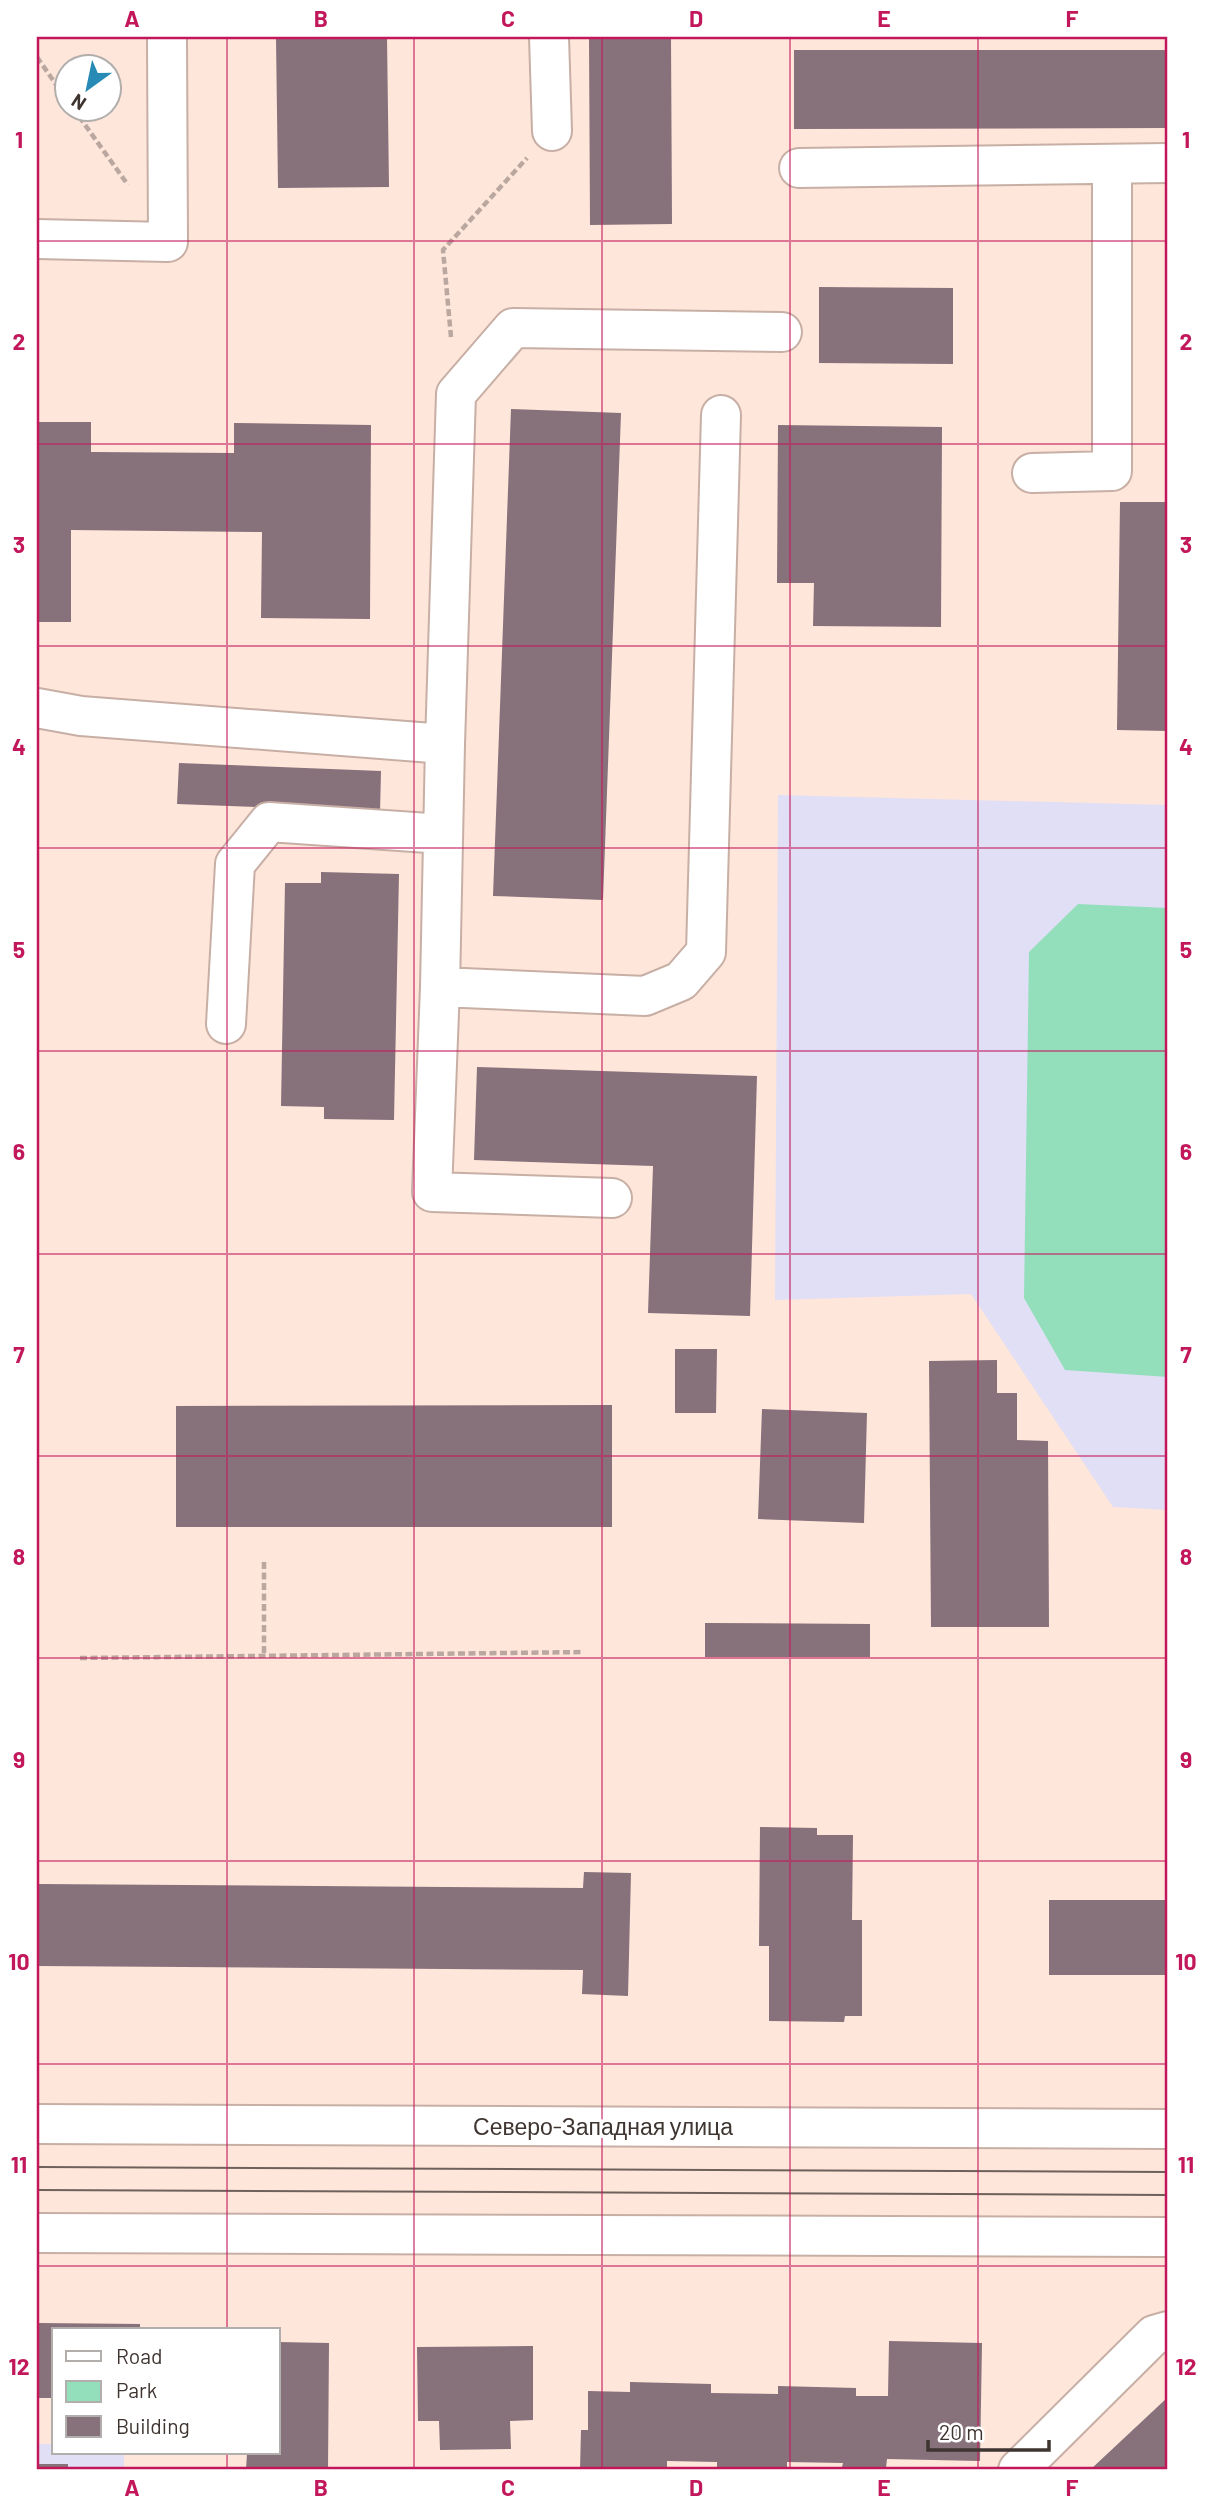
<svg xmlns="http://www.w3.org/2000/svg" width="1205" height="2507" viewBox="0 0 1205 2507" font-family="Barlow,sans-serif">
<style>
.education{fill:#e1dff5}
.green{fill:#93dfbc}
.building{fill:#87717a}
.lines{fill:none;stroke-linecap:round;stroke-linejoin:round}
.minor-casing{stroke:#c7afa5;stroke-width:42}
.major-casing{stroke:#c7afa5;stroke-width:42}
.path{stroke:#baa79f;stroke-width:4.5;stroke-dasharray:7 3.5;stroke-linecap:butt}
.minor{stroke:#fff;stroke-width:38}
.major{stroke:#fff;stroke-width:38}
.tram{stroke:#6e615b;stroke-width:2}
.grid{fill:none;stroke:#c2185b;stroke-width:2;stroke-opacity:0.55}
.labels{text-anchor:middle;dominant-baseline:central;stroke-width:7;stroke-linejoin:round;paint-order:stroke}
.street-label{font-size:23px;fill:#3e3430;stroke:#fff}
.neatline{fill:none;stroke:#c2185b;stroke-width:2.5}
.grid-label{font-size:23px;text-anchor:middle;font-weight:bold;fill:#c2185b}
</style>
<rect width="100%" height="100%" fill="#fee6db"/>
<path class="education" d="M 778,795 L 1168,805 L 1168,1510 L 1113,1507 L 971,1294 L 775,1300 Z
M 37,2444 L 54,2444 L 54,2453 L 124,2453 L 124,2470 L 37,2470 Z"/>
<path class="green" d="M 1078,904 L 1168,908 L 1168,1377 L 1065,1370 L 1024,1298 L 1029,952 Z"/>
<path class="building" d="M 276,37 L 387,37 L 389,187 L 278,188 Z
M 589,37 L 671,37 L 672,224 L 590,225 Z
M 794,50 L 1168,50 L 1168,128 L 794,129 Z
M 819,287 L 953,288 L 953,364 L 819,363 Z
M 511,409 L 621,413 L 603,900 L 493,896 Z
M 37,422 L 91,422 L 91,452 L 234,453 L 234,423 L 371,425 L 370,619 L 261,618 L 262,532 L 71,530 L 71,622 L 37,622 Z
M 778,425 L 942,427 L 941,627 L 813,626 L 814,583 L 777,583 Z
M 1120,502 L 1168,502 L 1168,731 L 1117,730 Z
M 179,763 L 381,771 L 380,812 L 177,804 Z
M 321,872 L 399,874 L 394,1120 L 324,1119 L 324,1107 L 281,1106 L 285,883 L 321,883 Z
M 477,1067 L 757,1076 L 750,1316 L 648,1313 L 653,1166 L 474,1160 Z
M 675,1349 L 717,1349 L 716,1413 L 675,1413 Z
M 997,1360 L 997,1393 L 1017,1393 L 1017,1440 L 1048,1441 L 1049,1627 L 931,1627 L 929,1361 Z
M 612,1405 L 612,1527 L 176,1527 L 176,1406 Z
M 762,1409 L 867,1413 L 864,1523 L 758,1519 Z
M 705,1623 L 870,1624 L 870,1657 L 705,1657 Z
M 760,1827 L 817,1828 L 817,1835 L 853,1835 L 852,1920 L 862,1920 L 862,2016 L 845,2016 L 844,2022 L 769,2021 L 769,1946 L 759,1946 Z
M 584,1872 L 631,1873 L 628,1996 L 582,1994 L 583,1970 L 37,1966 L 37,1884 L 583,1888 Z
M 1049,1900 L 1168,1900 L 1168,1975 L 1049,1975 Z
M 37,2323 L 140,2324 L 140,2330 L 54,2330 L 54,2398 L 37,2398 Z
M 889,2341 L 982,2343 L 980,2461 L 887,2459 L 886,2468 L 842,2467 L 843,2463 L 787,2462 L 787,2469 L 717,2468 L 717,2462 L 667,2461 L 667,2470 L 580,2470 L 581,2430 L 588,2430 L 588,2391 L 630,2392 L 630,2382 L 711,2384 L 711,2393 L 778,2394 L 778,2386 L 856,2388 L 856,2396 L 888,2396 Z
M 278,2342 L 329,2343 L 328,2470 L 246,2470 L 247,2453 L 278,2453 Z
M 533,2346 L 533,2420 L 510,2421 L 511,2449 L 440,2450 L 439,2421 L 418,2421 L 417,2347 Z
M 1168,2397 L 1168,2470 L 1090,2470 Z
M 37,2464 L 68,2464 L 68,2470 L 37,2470 Z"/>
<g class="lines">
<defs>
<path id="minor" d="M 549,37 L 552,131
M 799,168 L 1168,163
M 37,239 L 168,242 L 167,37
M 1032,473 L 1112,471 L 1112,164
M 37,708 L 81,716 L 445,744 L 456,394 L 513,328 L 782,332
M 445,744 L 440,987 L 645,996 L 681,981 L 706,952 L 721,415
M 440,987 L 432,1192 L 612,1198
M 226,1024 L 235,864 L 269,822 L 443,834
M 1018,2470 L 1154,2335 L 1168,2331"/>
<path id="major" d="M 37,2124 L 1168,2129
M 37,2233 L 1168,2237"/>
</defs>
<use href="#minor" class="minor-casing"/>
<use href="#major" class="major-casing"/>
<path class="path" d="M 37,57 L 66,99
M 73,108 L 128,185
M 451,337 L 443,250 L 527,158
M 264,1562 L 264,1656
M 80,1658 L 584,1652"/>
<use href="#minor" class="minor"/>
<use href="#major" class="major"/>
<path class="tram" d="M 37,2167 L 1168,2172
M 37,2190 L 1168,2195"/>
</g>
<path class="grid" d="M 227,37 L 227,2330M 414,37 L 414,2470M 602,37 L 602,2470M 790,37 L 790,2470M 978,37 L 978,2470M 37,241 L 1168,241M 37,444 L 1168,444M 37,646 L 1168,646M 37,848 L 1168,848M 37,1051 L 1168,1051M 37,1254 L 1168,1254M 37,1456 L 1168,1456M 37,1658 L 1168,1658M 37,1861 L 1168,1861M 37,2064 L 1168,2064M 37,2266 L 1168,2266M 227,2453 L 227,2470"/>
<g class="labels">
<g class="street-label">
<text x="603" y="2126">Северо-Западная улица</text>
</g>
</g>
<rect width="1205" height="2507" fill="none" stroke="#ffffff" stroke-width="77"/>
<rect x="52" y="2328" width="228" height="126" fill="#ffffff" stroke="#b2aeac" stroke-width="2"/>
<rect x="66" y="2351" width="35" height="10" fill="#ffffff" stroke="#b2aeac" stroke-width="2"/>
<text x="116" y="2364" font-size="21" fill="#3e3430">Road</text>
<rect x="66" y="2381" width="35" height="21" fill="#93dfbc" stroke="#b2aeac" stroke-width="2"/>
<text x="116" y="2398" font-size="21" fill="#3e3430">Park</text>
<rect x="66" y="2416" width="35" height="21" fill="#87717a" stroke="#b2aeac" stroke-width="2"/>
<text x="116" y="2434" font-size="21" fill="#3e3430">Building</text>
<g transform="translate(88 88) rotate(213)"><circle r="33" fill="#ffffff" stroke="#b2aeac" stroke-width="2"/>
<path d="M0-5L12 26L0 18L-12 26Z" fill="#288bb5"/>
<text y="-10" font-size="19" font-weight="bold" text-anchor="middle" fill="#3e3430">N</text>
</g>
<path d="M928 2440v10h121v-10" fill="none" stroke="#3e3430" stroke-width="3.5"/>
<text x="939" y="2440" font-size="21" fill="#3e3430" stroke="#ffffff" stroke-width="5" paint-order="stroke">20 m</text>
<rect x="38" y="38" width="1128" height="2430" class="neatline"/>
<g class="grid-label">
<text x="132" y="27">A</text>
<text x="321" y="27">B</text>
<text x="508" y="27">C</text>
<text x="696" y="27">D</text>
<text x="884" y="27">E</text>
<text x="1072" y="27">F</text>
<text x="19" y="148">1</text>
<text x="1186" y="148">1</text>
<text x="19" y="350">2</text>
<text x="1186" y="350">2</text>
<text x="19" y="553">3</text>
<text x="1186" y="553">3</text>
<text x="19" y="755">4</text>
<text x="1186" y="755">4</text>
<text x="19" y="958">5</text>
<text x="1186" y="958">5</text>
<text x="19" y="1160">6</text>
<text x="1186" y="1160">6</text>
<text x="19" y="1363">7</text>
<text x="1186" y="1363">7</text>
<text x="19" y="1565">8</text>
<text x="1186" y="1565">8</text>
<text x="19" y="1768">9</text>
<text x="1186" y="1768">9</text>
<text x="19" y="1970">10</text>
<text x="1186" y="1970">10</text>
<text x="19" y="2173">11</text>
<text x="1186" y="2173">11</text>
<text x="19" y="2375">12</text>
<text x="1186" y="2375">12</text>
<text x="132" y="2496">A</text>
<text x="321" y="2496">B</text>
<text x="508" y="2496">C</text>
<text x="696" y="2496">D</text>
<text x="884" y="2496">E</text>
<text x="1072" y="2496">F</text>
</g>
</svg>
